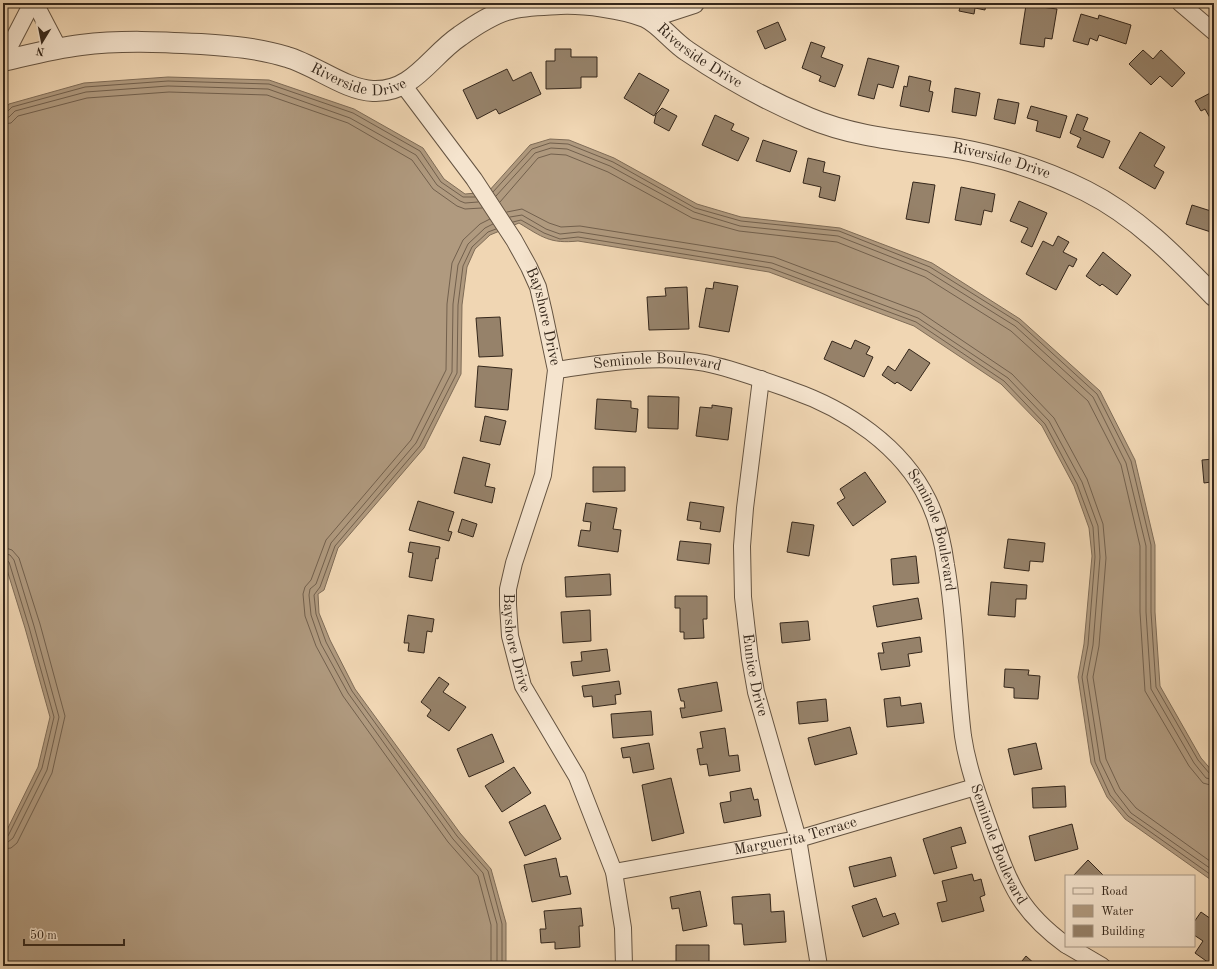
<svg xmlns="http://www.w3.org/2000/svg" width="1217" height="969" viewBox="0 0 1217 969" font-family="'Old Standard TT',serif">
<style>
.water{fill:#b09a7f;stroke:#7f6c57}
.lines{fill:none;stroke-linecap:round;stroke-linejoin:round}
.shore{stroke:#72604d;stroke-width:1}
.building{fill:#96826a;stroke:#35271b}
.minor-casing{stroke:#645341;stroke-width:18}
.tertiary-casing{stroke:#645341;stroke-width:22}
.minor{stroke:#f5e4ce;stroke-width:16}
.tertiary{stroke:#f5e4ce;stroke-width:20}
.labels{text-anchor:middle;dominant-baseline:central;stroke-width:3.5;stroke-linejoin:round;paint-order:stroke}
.street-label{font-size:15px;fill:#35271b;stroke:#f5e4ce}
</style>
<rect width="100%" height="100%" fill="#f0d6b3"/>
<filter id="stains"><feTurbulence type="fractalNoise" baseFrequency=".005" numOctaves="4"/><feColorMatrix values="0 0 0 0 .2 0 0 0 0 .09 0 0 0 0 .02 0 0 0 .5 -.17"/></filter>
<radialGradient id="worn" r=".72"><stop offset=".6" stop-color="#630" stop-opacity="0"/><stop offset="1" stop-color="#630" stop-opacity=".3"/></radialGradient>
<path class="water" d="M 168,77 L 269,80 L 354,109 L 423,148 L 444,179 L 465,194 L 488,192 L 530,145 L 550,139 L 569,140 L 614,158 L 697,204 L 741,217 L 840,228 L 932,263 L 1020,319 L 1100,391 L 1135,460 L 1155,545 L 1155,612 L 1160,686 L 1201,758 L 1214,773 L 1214,882 L 1125,819 L 1107,797 L 1091,763 L 1078,677 L 1084,644 L 1092,556 L 1089,528 L 1074,486 L 1042,426 L 1001,384 L 914,326 L 769,272 L 578,241 C 550,244 542,237 519,223 L 490,235 L 475,249 L 467,267 L 462,305 L 461,374 L 424,448 L 338,548 L 324,590 L 318,594 L 319,613 L 330,640 L 355,689 L 460,833 L 491,869 L 506,923 L 506,966 L 3,966 L 3,838 L 38,767 L 50,717 L 25,628 L 3,557 L 5,320 L 3,315 L 3,111 L 9,104 L 84,83 Z"/>
<g class="lines">
<path class="shore" d="M 3,113 L 7,112 L 12,107 L 85,87 L 168,81 L 269,84 L 353,113 L 420,151 L 441,182 L 463,197 L 475,197
M 3,118 L 9,117 L 15,111 L 86,92 L 168,86 L 268,89 L 350,118 L 416,155 L 437,185 L 460,201 L 465,203 L 478,202
M 3,124 L 11,123 L 18,116 L 87,98 L 169,92 L 267,95 L 348,123 L 412,160 L 433,189 L 457,206 L 465,209 L 482,208
M 493,192 L 532,149 L 550,143 L 568,144 L 613,162 L 695,208 L 741,221 L 839,231 L 930,267 L 1018,322 L 1097,394 L 1131,461 L 1151,545 L 1151,612 L 1156,687 L 1198,760 L 1210,774 L 1214,775
M 496,196 L 535,153 L 551,148 L 567,149 L 610,166 L 694,212 L 740,226 L 838,236 L 927,271 L 1015,326 L 1093,397 L 1126,463 L 1146,546 L 1146,612 L 1151,689 L 1194,763 L 1206,778 L 1214,780
M 500,202 L 538,158 L 551,154 L 566,155 L 608,172 L 692,218 L 739,231 L 837,242 L 925,277 L 1011,331 L 1088,401 L 1121,465 L 1140,546 L 1140,612 L 1145,691 L 1189,766 L 1203,783 L 1214,786
M 507,212 L 522,209 L 549,223 L 561,227 L 580,226 L 774,257 L 920,312 L 1012,374 L 1054,418 L 1087,479 L 1103,524 L 1106,558 L 1099,646 L 1093,677 L 1106,759 L 1120,789 L 1136,808 L 1214,864
M 510,217 L 522,215 L 546,229 L 560,234 L 579,232 L 772,263 L 918,318 L 1008,378 L 1049,421 L 1082,482 L 1098,526 L 1100,557 L 1093,645 L 1087,677 L 1100,761 L 1115,792 L 1131,813 L 1214,871
M 490,219 L 480,224 L 463,240 L 452,263 L 447,304 L 446,370 L 411,440 L 326,540 L 311,580 L 305,587 L 303,594 L 305,616 L 316,646 L 343,696 L 448,842 L 478,876 L 491,925 L 491,966
M 513,222 L 521,220 L 544,233 L 560,239 L 578,237 L 770,268 L 916,322 L 1004,381 L 1045,424 L 1077,484 L 1093,527 L 1095,557 L 1088,645 L 1082,677 L 1095,762 L 1110,795 L 1128,816 L 1214,877
M 493,224 L 485,228 L 468,244 L 458,265 L 453,304 L 452,372 L 416,443 L 331,543 L 316,584 L 310,589 L 309,595 L 311,615 L 321,644 L 348,693 L 453,839 L 483,873 L 497,924 L 497,966
M 496,229 L 488,232 L 472,247 L 463,266 L 458,305 L 457,373 L 420,446 L 335,546 L 320,587 L 314,595 L 316,614 L 326,642 L 352,691 L 457,836 L 488,871 L 502,924 L 502,966
M 3,547 L 12,550 L 19,558 L 40,624 L 65,716 L 52,773 L 17,843 L 11,848 L 3,849
M 3,553 L 10,555 L 14,560 L 34,626 L 59,717 L 47,770 L 13,838 L 8,842 L 3,843
M 3,558 L 9,562 L 29,627 L 54,717 L 42,768 L 8,836 L 3,838"/>
</g>
<path class="building" d="M 908,3 L 921,3 L 920,6 Z
M 946,3 L 986,3 L 985,10 L 975,8 L 974,14 L 959,11 L 960,7 L 946,5 Z
M 1026,5 L 1057,9 L 1052,39 L 1045,38 L 1044,47 L 1020,44 Z
M 1081,14 L 1098,19 L 1099,15 L 1131,25 L 1126,44 L 1099,35 L 1097,41 L 1090,38 L 1088,45 L 1073,41 Z
M 778,22 L 786,40 L 765,49 L 757,31 Z
M 811,42 L 825,47 L 821,57 L 843,65 L 835,87 L 819,81 L 821,76 L 802,68 Z
M 555,49 L 571,49 L 571,57 L 597,57 L 597,77 L 581,77 L 581,88 L 546,89 L 546,61 L 555,61 Z
M 1143,50 L 1153,59 L 1161,50 L 1185,73 L 1172,87 L 1160,76 L 1151,85 L 1129,64 Z
M 868,58 L 899,66 L 893,88 L 878,84 L 874,99 L 858,95 Z
M 507,69 L 513,81 L 531,72 L 541,94 L 499,114 L 496,109 L 477,119 L 463,90 Z
M 639,73 L 669,90 L 654,116 L 624,98 Z
M 909,76 L 931,81 L 929,91 L 933,92 L 929,112 L 900,106 L 904,86 L 907,87 Z
M 955,88 L 980,93 L 976,116 L 952,112 Z
M 1214,91 L 1214,125 L 1205,109 L 1201,111 L 1195,101 Z
M 998,99 L 1019,103 L 1015,124 L 994,119 Z
M 1031,106 L 1067,116 L 1060,138 L 1036,131 L 1038,121 L 1027,118 Z
M 662,108 L 677,116 L 669,131 L 654,123 L 656,114 Z
M 1077,114 L 1088,118 L 1083,130 L 1110,141 L 1103,158 L 1077,147 L 1081,138 L 1070,133 Z
M 715,115 L 734,124 L 731,130 L 749,138 L 738,161 L 702,145 Z
M 1140,132 L 1165,147 L 1154,166 L 1164,172 L 1155,189 L 1119,168 Z
M 763,140 L 797,151 L 790,172 L 756,161 Z
M 808,158 L 825,162 L 823,172 L 840,176 L 835,201 L 819,197 L 821,187 L 803,183 Z
M 913,182 L 935,185 L 929,223 L 906,219 Z
M 961,187 L 995,194 L 992,212 L 984,210 L 981,225 L 955,220 Z
M 1019,201 L 1047,213 L 1032,247 L 1021,242 L 1028,228 L 1010,221 Z
M 1192,205 L 1214,212 L 1214,233 L 1186,224 Z
M 1058,236 L 1069,242 L 1063,252 L 1077,259 L 1073,267 L 1069,265 L 1056,290 L 1026,274 L 1043,241 L 1053,246 Z
M 1103,252 L 1131,275 L 1117,295 L 1102,284 L 1100,286 L 1086,276 Z
M 714,282 L 738,286 L 729,332 L 699,327 L 706,288 L 713,289 Z
M 687,287 L 689,329 L 649,330 L 647,297 L 666,296 L 665,288 Z
M 500,317 L 503,356 L 479,357 L 476,318 Z
M 855,340 L 870,347 L 866,354 L 873,357 L 864,377 L 824,359 L 832,341 L 851,349 Z
M 909,349 L 930,363 L 911,391 L 897,382 L 895,384 L 882,375 L 888,366 L 895,371 Z
M 478,366 L 512,369 L 508,410 L 475,407 Z
M 648,396 L 679,397 L 678,429 L 648,428 Z
M 597,399 L 631,401 L 631,408 L 638,409 L 636,432 L 595,429 Z
M 712,405 L 732,408 L 728,440 L 696,436 L 700,407 L 712,408 Z
M 485,416 L 506,421 L 500,445 L 480,441 Z
M 463,457 L 490,464 L 485,486 L 495,488 L 492,503 L 454,493 Z
M 1214,459 L 1214,500 L 1212,500 L 1211,482 L 1204,483 L 1202,460 Z
M 593,467 L 625,467 L 625,491 L 593,492 Z
M 865,472 L 886,502 L 853,526 L 837,503 L 845,498 L 840,489 Z
M 418,501 L 454,512 L 448,531 L 452,532 L 449,541 L 409,530 Z
M 690,502 L 724,507 L 720,532 L 700,529 L 701,522 L 687,520 Z
M 586,503 L 617,508 L 613,529 L 621,530 L 618,552 L 578,546 L 581,530 L 590,531 L 591,522 L 583,521 Z
M 462,519 L 477,524 L 473,537 L 458,532 Z
M 792,522 L 814,525 L 809,556 L 787,552 Z
M 1008,539 L 1045,543 L 1043,562 L 1030,561 L 1029,571 L 1004,568 Z
M 680,541 L 711,544 L 709,564 L 677,560 Z
M 410,542 L 440,547 L 438,559 L 436,558 L 432,581 L 409,577 L 413,553 L 408,552 Z
M 916,556 L 919,583 L 893,585 L 891,559 Z
M 610,574 L 611,595 L 566,597 L 565,577 Z
M 991,582 L 1027,585 L 1026,599 L 1016,599 L 1015,617 L 988,615 Z
M 675,596 L 707,596 L 707,619 L 703,619 L 704,638 L 684,639 L 684,632 L 680,632 L 680,608 L 675,608 Z
M 918,598 L 922,619 L 877,627 L 873,606 Z
M 590,610 L 591,641 L 563,643 L 561,612 Z
M 408,615 L 434,619 L 432,632 L 427,631 L 424,653 L 408,651 L 409,643 L 404,643 Z
M 808,621 L 810,640 L 782,643 L 780,623 Z
M 920,637 L 922,652 L 908,654 L 910,666 L 881,670 L 878,653 L 884,653 L 882,643 Z
M 607,649 L 610,671 L 573,676 L 571,662 L 582,661 L 581,652 Z
M 1005,669 L 1029,670 L 1028,675 L 1040,676 L 1038,699 L 1014,698 L 1014,688 L 1004,687 Z
M 439,677 L 449,684 L 443,692 L 466,707 L 449,731 L 427,716 L 431,710 L 421,702 Z
M 619,681 L 621,694 L 615,695 L 616,704 L 593,707 L 592,696 L 584,697 L 582,686 Z
M 717,682 L 722,711 L 682,718 L 680,708 L 685,708 L 684,701 L 681,701 L 678,689 Z
M 900,697 L 901,706 L 921,703 L 924,723 L 887,727 L 884,699 Z
M 826,699 L 828,721 L 799,724 L 797,702 Z
M 651,711 L 653,735 L 613,738 L 611,714 Z
M 850,727 L 857,754 L 815,765 L 808,738 Z
M 725,728 L 729,756 L 738,755 L 740,771 L 709,776 L 707,764 L 700,765 L 697,749 L 703,748 L 700,732 Z
M 492,734 L 504,762 L 469,777 L 457,749 Z
M 649,743 L 654,769 L 633,773 L 630,757 L 623,758 L 621,748 Z
M 1036,743 L 1042,769 L 1014,775 L 1008,749 Z
M 514,767 L 531,793 L 502,812 L 485,786 Z
M 671,778 L 684,833 L 652,841 L 642,785 Z
M 1065,786 L 1066,807 L 1033,808 L 1032,788 Z
M 751,788 L 754,800 L 758,799 L 761,816 L 724,823 L 720,803 L 731,801 L 730,792 Z
M 545,805 L 561,839 L 525,856 L 509,822 Z
M 1072,824 L 1078,849 L 1035,861 L 1029,836 Z
M 961,827 L 966,843 L 951,847 L 957,868 L 934,874 L 923,839 Z
M 891,857 L 896,876 L 854,887 L 849,867 Z
M 556,858 L 560,877 L 567,876 L 571,894 L 532,902 L 524,865 Z
M 1088,860 L 1104,876 L 1073,876 Z
M 972,874 L 974,881 L 981,879 L 985,895 L 980,897 L 984,911 L 942,922 L 937,903 L 947,901 L 942,881 Z
M 700,891 L 707,926 L 683,931 L 679,908 L 672,909 L 670,897 Z
M 770,894 L 771,912 L 784,911 L 786,942 L 744,945 L 742,924 L 734,924 L 732,897 Z
M 876,898 L 883,917 L 895,913 L 899,924 L 863,937 L 852,906 Z
M 581,908 L 583,926 L 579,926 L 580,947 L 555,949 L 555,942 L 541,943 L 540,929 L 546,929 L 544,911 Z
M 1201,912 L 1211,919 L 1214,915 L 1214,956 L 1209,963 L 1195,953 L 1203,941 L 1194,935 L 1194,922 Z
M 676,945 L 709,945 L 709,966 L 676,966 Z
M 1026,956 L 1037,966 L 1018,966 Z"/>
<g class="lines">
<defs>
<g id="minor">
<path d="M 35,3 L 59,49"/>
<path d="M 1180,3 L 1214,32"/>
<path d="M 3,59 L 32,3"/>
<path id="s1" d="M 404,86 L 474,179 L 514,240 L 529,267 L 538,287 L 544,313 L 556,370 L 543,475 L 514,563 L 508,589 L 508,605 L 510,636 L 523,686 L 577,777 L 614,872 L 623,928 L 624,966"/>
<path id="s2" d="M 556,370 C 605,363 655,354 705,363 C 734,369 763,380 791,390 C 846,409 902,446 928,500 C 938,520 943,543 946,565 C 956,621 956,679 963,736 C 968,770 981,803 992,835 C 1011,887 1020,911 1066,945"/>
<path id="s3" d="M 761,379 L 745,508 L 742,546 L 743,597 L 750,658 L 756,692 L 798,839 L 819,966"/>
<path id="s4" d="M 614,872 L 798,839 L 975,787"/>
<path d="M 1068,946 L 1102,966"/>
</g>
<g id="tertiary">
<path d="M 648,18 L 694,3"/>
<path id="s5" d="M 3,61 C 29,55 55,48 81,45 C 121,40 161,42 201,44 C 230,46 259,48 287,57 C 315,65 345,90 373,91 C 413,93 430,56 460,36 C 474,26 491,15 507,10 C 523,5 543,5 560,4 C 584,3 623,8 645,17 C 659,23 673,42 687,51 C 725,77 766,100 809,118 C 856,138 909,141 959,149 C 1002,157 1046,171 1086,191 C 1136,216 1175,256 1214,296"/>
</g>
</defs>
<use href="#minor" class="minor-casing"/>
<use href="#tertiary" class="tertiary-casing"/>
<use href="#minor" class="minor"/>
<use href="#tertiary" class="tertiary"/>
</g>
<g class="labels">
<g class="street-label">
<text stroke="none"><textPath href="#s5" startOffset="747">Riverside Drive</textPath></text>
<text stroke="none"><textPath href="#s5" startOffset="364">Riverside Drive</textPath></text>
<text stroke="none"><textPath href="#s5" startOffset="1071">Riverside Drive</textPath></text>
<text stroke="none"><textPath href="#s1" startOffset="272">Bayshore Drive</textPath></text>
<text stroke="none"><textPath href="#s2" startOffset="102">Seminole Boulevard</textPath></text>
<text stroke="none"><textPath href="#s2" startOffset="450">Seminole Boulevard</textPath></text>
<text stroke="none"><textPath href="#s1" startOffset="607">Bayshore Drive</textPath></text>
<text stroke="none"><textPath href="#s3" startOffset="298">Eunice Drive</textPath></text>
<text stroke="none"><textPath href="#s4" startOffset="185">Marguerita Terrace</textPath></text>
<text stroke="none"><textPath href="#s2" startOffset="774">Seminole Boulevard</textPath></text>
</g>
</g>
<rect width="1217" height="969" fill="none" stroke="#f0d6b3" stroke-width="16"/>
<rect x="4" y="4" width="1209" height="961" fill="none" stroke="#35271b" stroke-width="2"/>
<rect x="8" y="8" width="1201" height="953" fill="none" stroke="#35271b"/>
<rect x="1065" y="875" width="130" height="72" fill="#f5e4ce" stroke="#a89886"/>
<rect x="1073" y="888" width="20" height="6" fill="#f5e4ce" stroke="#a89886"/>
<text x="1101" y="895" font-size="12" fill="#35271b">Road</text>
<rect x="1073" y="905" width="20" height="12" fill="#b09a7f" stroke="#a89886"/>
<text x="1101" y="915" font-size="12" fill="#35271b">Water</text>
<rect x="1073" y="925" width="20" height="12" fill="#96826a" stroke="#a89886"/>
<text x="1101" y="935" font-size="12" fill="#35271b">Building</text>
<g transform="translate(42 42) rotate(190)" stroke="#f5e4ce" stroke-width="3" paint-order="stroke">
<path d="M0-3L7 15L0 10L-7 15Z" fill="#35271b"/>
<text y="-6" font-size="11" font-weight="bold" text-anchor="middle" fill="#35271b">N</text>
</g>
<path d="M24 939v6h100v-6" fill="none" stroke="#35271b" stroke-width="2"/>
<text x="30" y="939" font-size="12" fill="#35271b" stroke="#f5e4ce" stroke-width="3" paint-order="stroke">50 m</text>
<rect width="100%" height="100%" filter="url(#stains)"/>
<rect width="100%" height="100%" fill="url(#worn)"/>
</svg>
